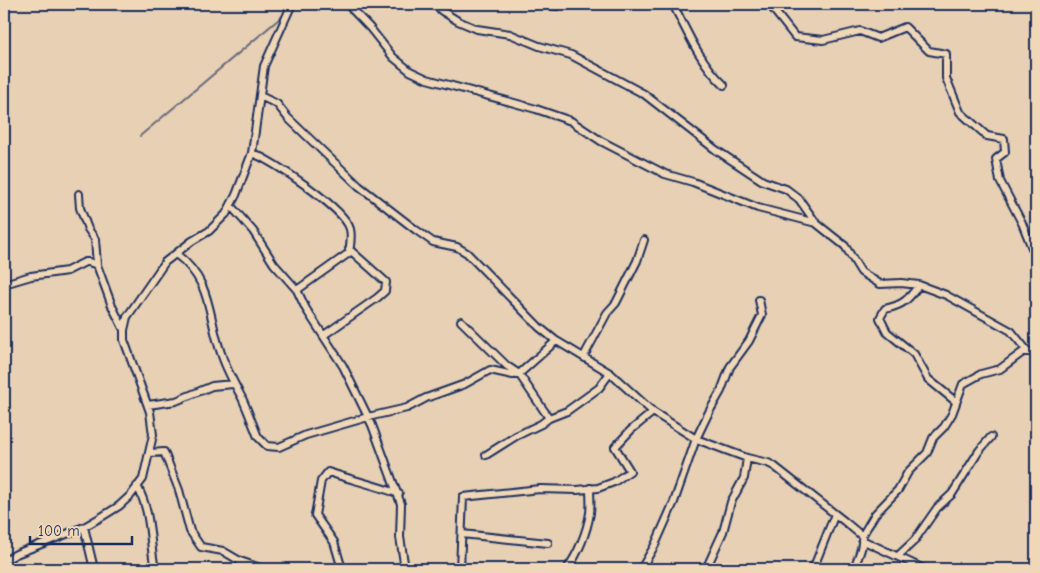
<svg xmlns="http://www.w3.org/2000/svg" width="1040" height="573" viewBox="0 0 1040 573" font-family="'Comic Neue',sans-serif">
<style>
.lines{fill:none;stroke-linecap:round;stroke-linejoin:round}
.stream{stroke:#6a6d7f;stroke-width:2}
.minor-casing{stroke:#1b2f5e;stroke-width:10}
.minor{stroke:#f0d7b8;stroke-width:6}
</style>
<rect width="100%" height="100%" fill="#e7d0b4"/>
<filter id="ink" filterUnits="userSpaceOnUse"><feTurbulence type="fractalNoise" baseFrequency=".02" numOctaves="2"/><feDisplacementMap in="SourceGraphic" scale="10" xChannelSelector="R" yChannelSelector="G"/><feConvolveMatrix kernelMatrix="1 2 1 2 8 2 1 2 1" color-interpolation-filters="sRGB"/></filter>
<g filter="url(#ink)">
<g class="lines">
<path class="stream" d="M 293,7 L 297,4
M 140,136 L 285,14"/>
<defs>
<path id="minor" d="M 347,4 L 370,28 L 393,57 L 410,71 L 427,79 L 536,109 L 571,121 L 601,141 L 665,174 L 693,182 L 758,208 L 816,223
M 434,4 L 442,11 L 458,21 L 477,29 L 510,34 L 539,46 L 571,55 L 644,94 L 716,150 L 763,181 L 786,189 L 799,199 L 816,223 L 845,246 L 861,272 L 880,284 L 901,283 L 919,285 L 946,295 L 1011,331 L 1028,352
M 538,4 L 558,6
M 673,4 C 687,32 701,64 724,85
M 769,4 L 795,37 L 823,40 L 860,31 L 878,38 L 905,27 L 929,51 L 946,54 L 946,78 L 960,112 L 987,136 L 1004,139 L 1005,152 L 996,159 L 1000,181 L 1022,223 L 1032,248 L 1036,250
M 260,96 L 277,104 L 288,118 L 359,186 L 416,230 L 433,242 L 457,247 L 467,253 L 539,327 L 555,340 L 610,373 L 653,412 L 696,439 L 747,458 L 768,463 L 774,466 L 844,521 L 862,536 C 864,548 857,558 854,569
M 252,153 C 272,160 345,209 350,229 C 352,237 350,246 349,253 L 297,290
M 79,194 L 80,208 L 88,229 L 95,239 L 97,265 L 112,306 L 124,330
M 231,206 L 253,231 L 274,264 L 297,290 L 306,309 L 343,366 L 372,425 L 401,504 L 400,537 L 405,569
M 176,254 C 213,282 207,314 221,353 C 226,369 234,383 242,398 C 248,411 253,425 258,437 L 267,446 L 279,447 L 306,435 L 368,417 L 407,408 L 426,398 L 465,384 L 490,370 L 513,375 L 519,374 L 556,341
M 4,284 L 31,276 L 67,271 L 85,262 L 89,262 L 97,265
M 919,285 C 908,300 903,305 885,309 L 880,318 L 887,332 L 914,354 L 928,379 L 955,401
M 461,321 L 507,366 L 519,374 L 549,418
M 324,335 L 377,298 L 385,291 L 386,282 L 349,249
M 584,356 L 607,313 L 616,303 L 637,261 L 644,240
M 148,405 L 176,401 L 212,386 L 233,384
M 150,453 L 164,452 L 179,490 L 190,531 L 201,547 L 223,551 L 240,561 L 242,569
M 486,455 L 516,436 L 541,424 L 549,418 L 567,411 L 599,388 L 610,373
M 137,486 C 152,513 149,541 155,569
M 84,527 L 94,569
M 462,534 L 548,543
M 862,536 L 875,514 L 898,490 L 908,472 L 927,453 L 933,438 L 944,427 L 952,414 L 963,384 L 981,374 L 1000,369 L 1023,352 L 1036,352
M 862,540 L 924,569
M 898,556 L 914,541 L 937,508 L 952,494 L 979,451 L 991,437
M 4,561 L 16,554 L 84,527 L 103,516 L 119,506 L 131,495 L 143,479 L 153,435 L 150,412 L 124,340 L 124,330 L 127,317 L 165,262 L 192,241 L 209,231 L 226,214 L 236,195 L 252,153 L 264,66 L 292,4
M 240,561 L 263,569
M 342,569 L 334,542 L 315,515 L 321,481 L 328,472 C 352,480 375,485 399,494
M 460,569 L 463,497 L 540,489 L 577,490 L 598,488 L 614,482 L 630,471 L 615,447 L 631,430 L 653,412
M 567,569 C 578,554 587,532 590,513 C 591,505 590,496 590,488
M 641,569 L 655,545 L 674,502 L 696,439 L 709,412 L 721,391 L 730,367 L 749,341 L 762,315 L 759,300
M 706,569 L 723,532 L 731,502 L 744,478 L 747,458
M 813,569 L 835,514"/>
</defs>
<use href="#minor" class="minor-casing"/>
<use href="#minor" class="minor"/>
</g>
</g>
<rect width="1040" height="573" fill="none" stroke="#f0d7b8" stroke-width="20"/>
<rect x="10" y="10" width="1020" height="553" fill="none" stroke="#1b2f5e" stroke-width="2" filter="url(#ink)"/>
<path d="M30 536v8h102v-8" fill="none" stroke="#1b2f5e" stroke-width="2.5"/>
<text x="38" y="536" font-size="15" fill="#1b2f5e" stroke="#f0d7b8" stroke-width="4" paint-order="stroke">100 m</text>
</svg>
